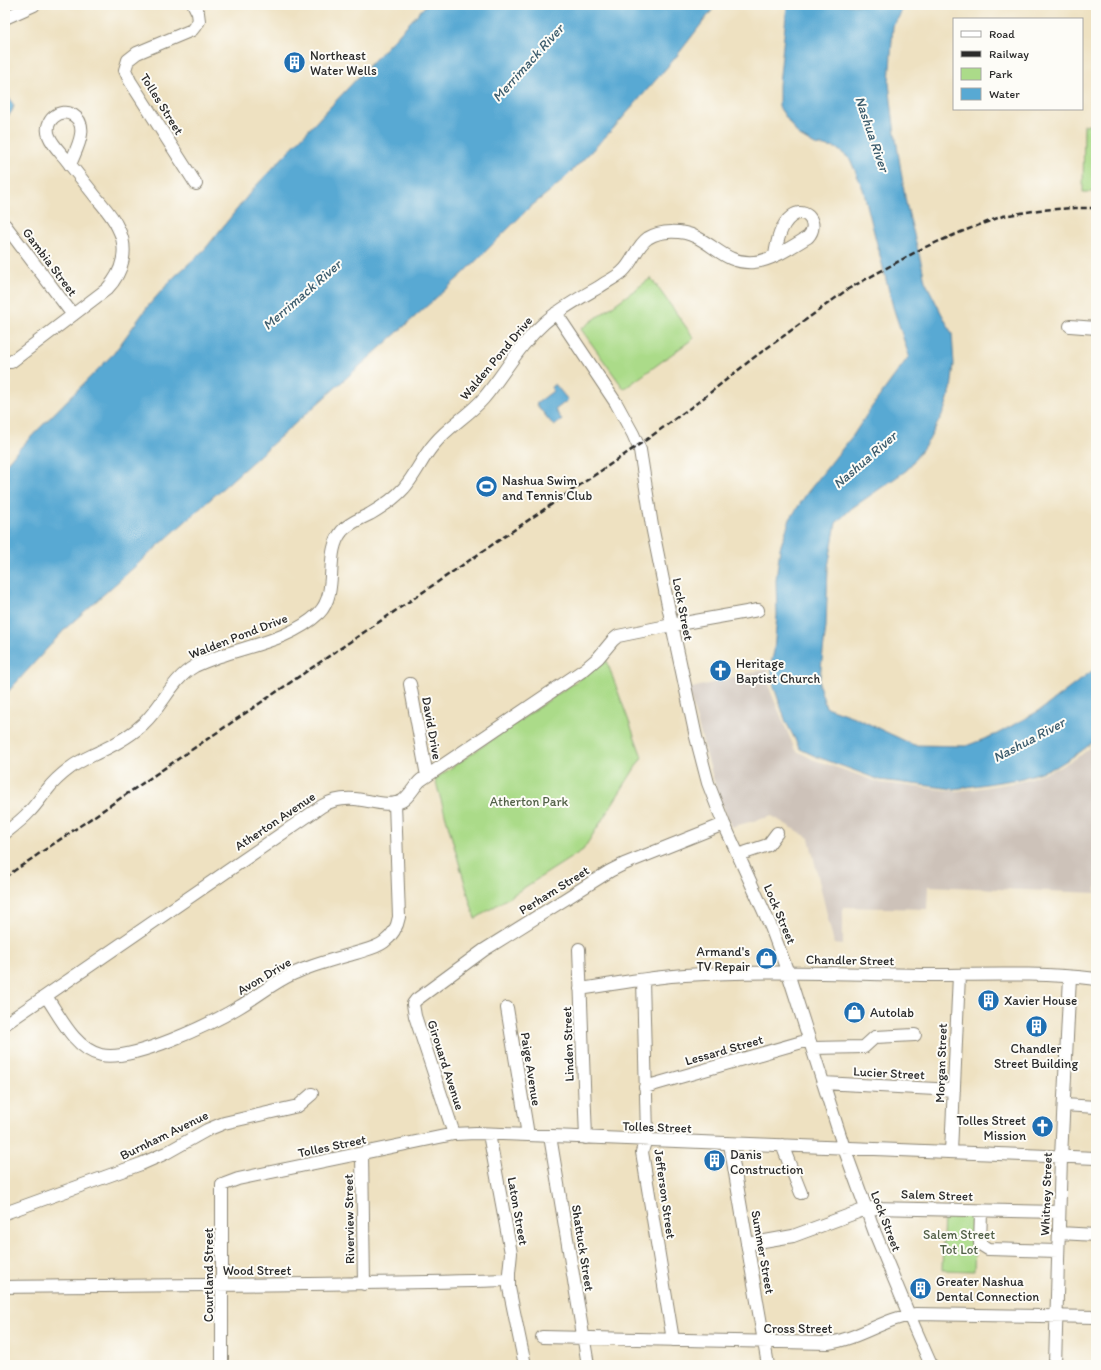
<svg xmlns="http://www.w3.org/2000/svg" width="1101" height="1370" viewBox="0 0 1101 1370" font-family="Itim,sans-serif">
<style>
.industrial{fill:#cdc2b9}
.green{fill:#abdb89;stroke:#6b835a}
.water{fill:#58a9d3;stroke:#426a7f}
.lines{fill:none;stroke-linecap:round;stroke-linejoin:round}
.minor-casing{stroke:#8c8676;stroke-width:14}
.minor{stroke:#fff;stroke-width:12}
.rail{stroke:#2b2b2b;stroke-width:2.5;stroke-dasharray:6 3;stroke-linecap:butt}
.labels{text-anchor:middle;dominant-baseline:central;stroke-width:4;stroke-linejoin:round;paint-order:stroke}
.poi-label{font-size:13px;fill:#2b2b2b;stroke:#fdfcf7;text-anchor:start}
.street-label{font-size:13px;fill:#2b2b2b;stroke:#fdfcf7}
.park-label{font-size:13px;fill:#516047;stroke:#fdfcf7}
.water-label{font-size:14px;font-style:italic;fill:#3d5d6e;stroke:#fdfcf7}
</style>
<rect width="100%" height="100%" fill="#fdfcf7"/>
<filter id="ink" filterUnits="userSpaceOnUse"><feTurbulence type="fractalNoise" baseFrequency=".025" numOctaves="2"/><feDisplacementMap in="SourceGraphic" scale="8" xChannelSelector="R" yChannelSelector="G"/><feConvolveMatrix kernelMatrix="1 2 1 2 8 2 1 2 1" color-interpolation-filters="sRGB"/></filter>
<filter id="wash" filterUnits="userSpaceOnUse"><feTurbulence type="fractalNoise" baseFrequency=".012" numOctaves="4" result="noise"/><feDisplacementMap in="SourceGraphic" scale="16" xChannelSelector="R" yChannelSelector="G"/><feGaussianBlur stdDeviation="0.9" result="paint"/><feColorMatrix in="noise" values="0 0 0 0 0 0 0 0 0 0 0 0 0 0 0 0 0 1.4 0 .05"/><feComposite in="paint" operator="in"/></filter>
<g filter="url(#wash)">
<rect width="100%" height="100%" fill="#eee1c1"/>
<path class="industrial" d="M 767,669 L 770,690 L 795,750 L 812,759 L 881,783 L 954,791 L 975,789 L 1019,782 L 1058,768 L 1081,755 L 1096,743 L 1096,893 L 928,886 L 927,909 L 843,907 L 843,945 L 834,944 L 809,838 L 772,816 L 731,827 L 715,785 L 688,689 Z"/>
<path class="green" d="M 1084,125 L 1096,125 L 1096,192 L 1083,192 Z
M 651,278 L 694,338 L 624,389 L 581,329 Z
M 606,659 L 642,757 L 583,850 L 475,919 L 435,779 L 597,667 Z
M 944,1212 L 976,1214 L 974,1271 L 942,1270 Z"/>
<path class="water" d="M 426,5 L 716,5 L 676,57 L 612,130 L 576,167 L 560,183 L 529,208 L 464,273 L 66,628 L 5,695 L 5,465 L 18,450 L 114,353 L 148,306 L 173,278 L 205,249 L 254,188 Z
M 787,5 L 902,5 L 900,15 L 893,26 L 889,83 L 894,126 L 906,203 L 922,266 L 925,281 L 952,334 L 954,364 L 951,390 L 944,411 L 929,440 L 907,470 L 852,508 L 836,523 L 828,567 L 826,627 L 819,685 L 826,707 L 854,717 L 914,745 L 966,746 L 997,734 L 1042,709 L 1096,668 L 1096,740 L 1080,752 L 1056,767 L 1019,779 L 954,789 L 880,780 L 815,756 L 800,749 L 786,722 L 773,684 L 771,664 L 774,651 L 777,615 L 776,580 L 780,548 L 790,519 L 807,493 L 854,434 L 871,408 L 909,356 L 893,307 L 863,189 L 850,159 L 836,148 L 815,145 L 798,135 L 779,107 L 779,85 Z
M 5,99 L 10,99 L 14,106 L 12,111 L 9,115 L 5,115 Z
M 555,384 L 568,400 L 555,410 L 562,420 L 554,426 L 536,404 L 553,391 L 551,387 Z"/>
</g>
<g filter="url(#ink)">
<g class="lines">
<defs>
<path id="minor" d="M 194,5 L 198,13 L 199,21 L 192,30 L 137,53 L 128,60 L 125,70 L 130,81 L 196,184
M 5,18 L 34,5
M 5,225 L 73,315
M 556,313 L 616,403 L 633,434 L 640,450 L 652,526 L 672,625 L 696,737 L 708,783 L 724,824 L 771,927 L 788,973 L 844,1148 L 875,1233 L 909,1315 L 931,1365
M 1070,326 L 1096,328
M 5,362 L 11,362 L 107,289 C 123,272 129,249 118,228 C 113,216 103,206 95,196 C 85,183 75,171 65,158 C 59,151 52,144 49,136 C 43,121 60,107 73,115 C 91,126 75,151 70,165
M 410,684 L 427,776
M 5,833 C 14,826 23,819 30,811 C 36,805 41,797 47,790 C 53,782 62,774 70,768 C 79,761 89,757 99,752 C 116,744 131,736 144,723 C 163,705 172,679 195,666 C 203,662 212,659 220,656 C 253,645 293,638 319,613 C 340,591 323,554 342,531 C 349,523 360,519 370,514 C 382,507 395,498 404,488 C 416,474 423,456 435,443 C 449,426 469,415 483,399 C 505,373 518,346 544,323 C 561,308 580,298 599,287 C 606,282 615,278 622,272 C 633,263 636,246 648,238 C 661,230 682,230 696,237 C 717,247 727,264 754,262 C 771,261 793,246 808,237 C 820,224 806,206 792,216 C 780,225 777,242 775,255
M 738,855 L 768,845 L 777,833
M 579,949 L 586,1138
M 643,980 L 647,1135 L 642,1152 L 673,1340
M 580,989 C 615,984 650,977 685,975 C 763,970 842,974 921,975 C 979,975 1038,972 1096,979
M 46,996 C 60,1017 75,1049 101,1055 C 132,1062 211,1024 239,1007 C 258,996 275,981 295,973 C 315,964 336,959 356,953 C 365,950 376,948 384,942 C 393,935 397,928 399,917 L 395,803
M 507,1008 L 528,1135
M 5,1024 L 322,806 C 332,800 343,798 355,799 C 369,800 388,808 402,801 C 410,796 414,786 421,780 L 585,669 L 598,658 L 613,640 L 618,636 L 667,626 L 758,610
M 812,1048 L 864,1047 L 875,1037 L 915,1035
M 823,1083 L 954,1090
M 645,1087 L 809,1040
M 1064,1105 L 1096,1107
M 454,1134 L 415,1016 L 413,1004 L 416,1000 L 484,950 L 610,871 L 624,864 L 724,824
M 489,1134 L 511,1253 L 509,1273 L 509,1288 L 525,1365
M 550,1136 L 588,1365
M 730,1144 L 768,1365
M 782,1145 L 801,1193
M 951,1152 L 959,975
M 362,1154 L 364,1284
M 981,1211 L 980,1244 L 988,1249 L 1058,1251
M 5,1213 L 141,1164 L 166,1153 L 207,1130 L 224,1123 L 298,1106 L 312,1094
M 1059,1233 L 1096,1235
M 747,1244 L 793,1236 L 866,1209 L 873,1208 L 1059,1212
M 5,1287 C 173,1285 341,1285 509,1280
M 542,1337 L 828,1343 C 859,1339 885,1318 916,1314 L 1096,1317
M 222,1365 L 222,1185 L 238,1179 L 454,1134 L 476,1133 L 1096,1158
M 1055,1365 L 1061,1157 L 1070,977"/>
</defs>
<use href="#minor" class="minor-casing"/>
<use href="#minor" class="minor"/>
<path class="rail" d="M 5,877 L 646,440 L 701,400 L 752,359 L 848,289 L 923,248 L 961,232 L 1003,216 L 1039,210 L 1075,208 L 1096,208"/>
</g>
</g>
<defs>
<symbol id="building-disc" viewBox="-11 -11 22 22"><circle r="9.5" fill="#1f6fb2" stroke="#fdfcf7"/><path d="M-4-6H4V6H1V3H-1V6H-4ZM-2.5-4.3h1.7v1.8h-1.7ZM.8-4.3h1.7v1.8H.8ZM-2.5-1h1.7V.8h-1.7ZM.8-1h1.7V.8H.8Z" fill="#fff"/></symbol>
<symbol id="stadium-disc" viewBox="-11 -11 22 22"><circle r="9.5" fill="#1f6fb2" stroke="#fdfcf7"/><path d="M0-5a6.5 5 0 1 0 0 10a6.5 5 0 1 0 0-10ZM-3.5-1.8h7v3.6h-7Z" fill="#fff"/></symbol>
<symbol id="church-disc" viewBox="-11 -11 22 22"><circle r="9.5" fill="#1f6fb2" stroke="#fdfcf7"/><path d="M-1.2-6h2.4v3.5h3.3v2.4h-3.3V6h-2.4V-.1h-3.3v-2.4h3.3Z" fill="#fff"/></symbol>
<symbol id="shop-disc" viewBox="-11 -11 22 22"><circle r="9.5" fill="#1f6fb2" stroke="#fdfcf7"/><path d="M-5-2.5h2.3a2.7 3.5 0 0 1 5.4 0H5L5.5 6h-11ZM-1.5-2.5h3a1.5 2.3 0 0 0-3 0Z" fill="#fff"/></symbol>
</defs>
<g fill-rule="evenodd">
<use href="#building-disc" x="282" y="50" width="25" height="25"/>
<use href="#stadium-disc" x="474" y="474" width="25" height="25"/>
<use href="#church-disc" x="708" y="658" width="25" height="25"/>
<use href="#shop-disc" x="754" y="946" width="25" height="25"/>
<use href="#building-disc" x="976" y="988" width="25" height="25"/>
<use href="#shop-disc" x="842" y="1000" width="25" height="25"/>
<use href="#building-disc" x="1024" y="1014" width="25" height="25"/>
<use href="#church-disc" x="1030" y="1114" width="25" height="25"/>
<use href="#building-disc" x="702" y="1148" width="25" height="25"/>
<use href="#building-disc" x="908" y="1276" width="25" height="25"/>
</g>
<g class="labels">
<g class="poi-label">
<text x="310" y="55">Northeast<tspan x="310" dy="15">Water Wells</tspan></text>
<text x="502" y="480">Nashua Swim<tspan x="502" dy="15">and Tennis Club</tspan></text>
<text x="736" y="663">Heritage<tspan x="736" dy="15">Baptist Church</tspan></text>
<text x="750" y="951" text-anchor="end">Armand's<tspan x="750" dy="15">TV Repair</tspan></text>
<text x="1004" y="1000">Xavier House</text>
<text x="870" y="1012">Autolab</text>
<text x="1036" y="1048" text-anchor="middle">Chandler<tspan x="1036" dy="15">Street Building</tspan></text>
<text x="1026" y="1120" text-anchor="end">Tolles Street<tspan x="1026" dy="15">Mission</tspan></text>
<text x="730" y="1154">Danis<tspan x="730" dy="15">Construction</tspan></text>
<text x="936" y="1281">Greater Nashua<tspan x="936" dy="15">Dental Connection</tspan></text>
</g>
<g class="street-label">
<text transform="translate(162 104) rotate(58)">Tolles Street</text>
<text transform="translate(50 262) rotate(53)">Gambia Street</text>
<text transform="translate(496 358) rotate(-50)">Walden Pond Drive</text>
<text transform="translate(683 609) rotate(79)">Lock Street</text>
<text transform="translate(238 636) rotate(-21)">Walden Pond Drive</text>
<text transform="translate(432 728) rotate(80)">David Drive</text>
<text transform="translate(275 821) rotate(-34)">Atherton Avenue</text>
<text transform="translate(554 890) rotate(-32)">Perham Street</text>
<text transform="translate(780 914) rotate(67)">Lock Street</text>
<text transform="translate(850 960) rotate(1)">Chandler Street</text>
<text transform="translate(264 976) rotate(-31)">Avon Drive</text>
<text transform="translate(568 1044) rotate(-92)">Linden Street</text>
<text transform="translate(724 1050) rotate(-16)">Lessard Street</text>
<text transform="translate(941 1063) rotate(-88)">Morgan Street</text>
<text transform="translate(446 1065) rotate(72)">Girouard Avenue</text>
<text transform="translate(531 1069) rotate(81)">Paige Avenue</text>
<text transform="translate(889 1073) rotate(3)">Lucier Street</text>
<text transform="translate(657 1127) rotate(2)">Tolles Street</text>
<text transform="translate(164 1135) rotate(-26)">Burnham Avenue</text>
<text transform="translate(332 1146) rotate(-12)">Tolles Street</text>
<text transform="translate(665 1194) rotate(82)">Jefferson Street</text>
<text transform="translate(1046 1194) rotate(-88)">Whitney Street</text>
<text transform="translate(937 1195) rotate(2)">Salem Street</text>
<text transform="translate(518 1211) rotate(80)">Laton Street</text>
<text transform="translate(349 1219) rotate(-91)">Riverview Street</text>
<text transform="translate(886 1221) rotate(69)">Lock Street</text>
<text transform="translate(583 1248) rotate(81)">Shattuck Street</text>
<text transform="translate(763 1252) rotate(80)">Summer Street</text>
<text x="257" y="1270">Wood Street</text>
<text transform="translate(208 1275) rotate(-90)">Courtland Street</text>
<text x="798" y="1328">Cross Street</text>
</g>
<g class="park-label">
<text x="529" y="801">Atherton Park</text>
<text x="959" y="1234">Salem Street<tspan x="959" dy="15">Tot Lot</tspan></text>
</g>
<g class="water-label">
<text transform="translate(528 63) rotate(-48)">Merrimack River</text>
<text transform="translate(872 134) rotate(71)">Nashua River</text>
<text transform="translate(302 295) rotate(-41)">Merrimack River</text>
<text transform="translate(865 460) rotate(-41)">Nashua River</text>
<text transform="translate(1029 740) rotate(-28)">Nashua River</text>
</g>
</g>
<rect width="1101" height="1370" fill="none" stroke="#fdfcf7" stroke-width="20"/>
<rect x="953" y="18" width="130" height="92" fill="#fdfcf7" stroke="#a9a8a5"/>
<rect x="961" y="31" width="20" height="6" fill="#ffffff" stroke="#a9a8a5"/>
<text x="989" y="38" font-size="12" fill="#2b2b2b">Road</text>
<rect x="961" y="51" width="20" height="6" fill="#2b2b2b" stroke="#a9a8a5"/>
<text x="989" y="58" font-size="12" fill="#2b2b2b">Railway</text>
<rect x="961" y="68" width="20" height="12" fill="#abdb89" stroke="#a9a8a5"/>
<text x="989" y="78" font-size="12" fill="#2b2b2b">Park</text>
<rect x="961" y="88" width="20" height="12" fill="#58a9d3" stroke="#a9a8a5"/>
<text x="989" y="98" font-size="12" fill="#2b2b2b">Water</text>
</svg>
